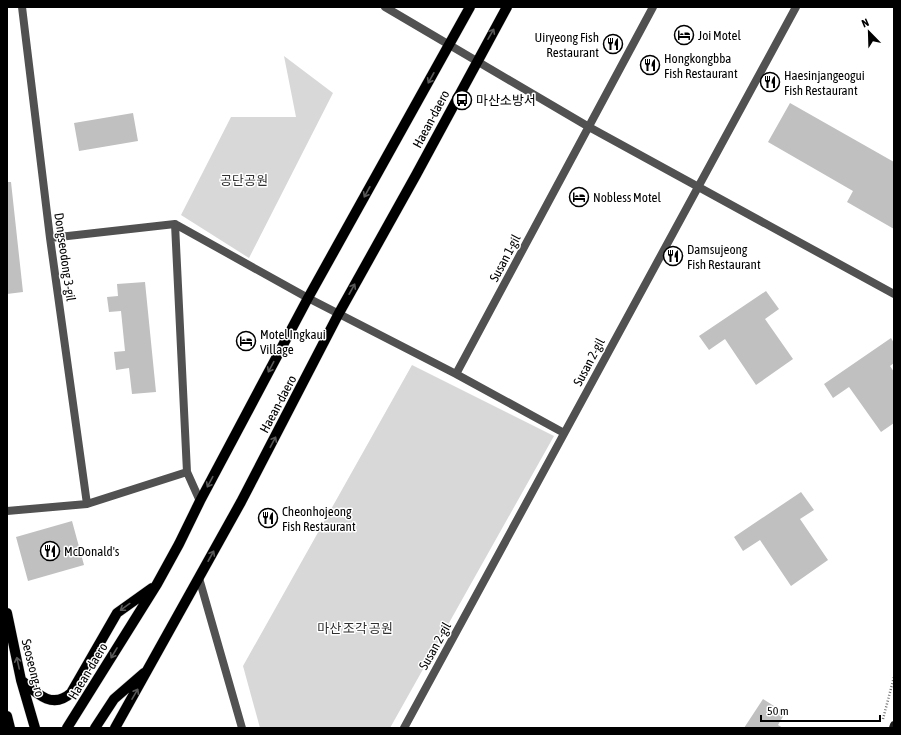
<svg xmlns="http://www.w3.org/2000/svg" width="901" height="735" viewBox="0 0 901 735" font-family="'Asap Condensed','Noto Sans KR',sans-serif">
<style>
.green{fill:#d8d8d8}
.building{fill:#c0c0c0}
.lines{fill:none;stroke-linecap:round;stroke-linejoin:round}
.primary-casing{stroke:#dbdbdb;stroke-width:11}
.path{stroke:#737373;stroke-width:2.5;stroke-dasharray:1 2;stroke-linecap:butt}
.street{stroke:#515151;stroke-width:8}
.secondary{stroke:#1e1e1e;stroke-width:8}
.primary{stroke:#000;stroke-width:10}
.oneway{stroke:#595959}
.labels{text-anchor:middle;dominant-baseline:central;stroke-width:3;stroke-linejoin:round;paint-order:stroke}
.poi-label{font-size:13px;fill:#000;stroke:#fff;text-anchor:start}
.street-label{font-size:13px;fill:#000;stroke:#fff}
.park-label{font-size:13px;fill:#2f2f2f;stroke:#fff}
</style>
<rect width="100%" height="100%" fill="#fff"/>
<path class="green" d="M 284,56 L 333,93 L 249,258 L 181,215 L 231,117 L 296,117 Z
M 412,365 L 554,436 L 390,728 L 260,728 L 243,666 Z"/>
<path class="building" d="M 790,103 L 894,162 L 894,229 L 847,202 L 853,191 L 768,142 Z
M 133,113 L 138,141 L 79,151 L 74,123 Z
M 7,182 L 11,182 L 23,292 L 7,294 Z
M 145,282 L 156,392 L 132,394 L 129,368 L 116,370 L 114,352 L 125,351 L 121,311 L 109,312 L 107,297 L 118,296 L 117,284 Z
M 766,291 L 779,309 L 765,319 L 793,359 L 756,385 L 725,339 L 709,350 L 699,336 Z
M 891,338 L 894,343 L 894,363 L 890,366 L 894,372 L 894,423 L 881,432 L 849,387 L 833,398 L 824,384 Z
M 801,492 L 814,510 L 800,519 L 828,560 L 791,586 L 760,540 L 743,551 L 734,537 Z
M 72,521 L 84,565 L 28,581 L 16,537 Z
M 763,699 L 785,713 L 778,725 L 783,728 L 744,728 Z"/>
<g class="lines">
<defs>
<path id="primary" d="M 7,613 L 21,680 L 35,728
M 21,680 C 36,693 52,710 71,693 L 117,613 L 152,588
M 7,716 L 10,728
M 67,728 L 157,584 L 179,544 L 200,501 L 308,298 L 470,7
M 95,728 L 114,699 L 144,673
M 115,728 L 241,502 L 339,313 L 416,175 L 507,7"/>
</defs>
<use href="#primary" class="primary-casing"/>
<path class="path" d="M 883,719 L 894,677"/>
<path class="street" d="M 22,7 L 50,238 L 87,504
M 385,7 L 589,127 L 894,294
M 175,224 L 187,472 L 200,501
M 50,238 L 175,224 L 308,298 L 456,374 L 564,433
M 456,374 L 653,7
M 7,511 L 87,504 L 187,472
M 199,578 L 242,728
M 404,728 L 796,7"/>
<path class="secondary" d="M 893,728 L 894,725"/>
<use href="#primary" class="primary"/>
</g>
<defs><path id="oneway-shaft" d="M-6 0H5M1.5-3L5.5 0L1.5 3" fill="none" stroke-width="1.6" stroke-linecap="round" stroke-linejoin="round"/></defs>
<g class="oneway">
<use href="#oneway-shaft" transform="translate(491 34) rotate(-60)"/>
<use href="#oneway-shaft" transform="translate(431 78) rotate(119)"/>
<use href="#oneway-shaft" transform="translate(367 192) rotate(119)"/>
<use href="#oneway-shaft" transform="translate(352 289) rotate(-61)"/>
<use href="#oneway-shaft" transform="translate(271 367) rotate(118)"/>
<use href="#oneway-shaft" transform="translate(273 442) rotate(-62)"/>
<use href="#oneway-shaft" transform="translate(210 482) rotate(118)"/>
<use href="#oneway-shaft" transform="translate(211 556) rotate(-61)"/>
<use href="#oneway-shaft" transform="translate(125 607) rotate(144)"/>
<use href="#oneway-shaft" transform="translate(114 653) rotate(121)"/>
<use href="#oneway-shaft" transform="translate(18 663) rotate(-102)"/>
<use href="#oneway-shaft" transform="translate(135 694) rotate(-60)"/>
</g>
<defs>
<symbol id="hotel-ring" viewBox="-11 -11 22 22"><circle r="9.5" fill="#fff" stroke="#000" stroke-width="1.5"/><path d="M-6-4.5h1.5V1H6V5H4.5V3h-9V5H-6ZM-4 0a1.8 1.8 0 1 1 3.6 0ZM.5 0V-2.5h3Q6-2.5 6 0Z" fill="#000"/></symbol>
<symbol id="restaurant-ring" viewBox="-11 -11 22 22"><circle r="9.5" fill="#fff" stroke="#000" stroke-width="1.5"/><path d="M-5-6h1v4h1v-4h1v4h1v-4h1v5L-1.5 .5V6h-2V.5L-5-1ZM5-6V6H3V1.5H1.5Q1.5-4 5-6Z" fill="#000"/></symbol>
<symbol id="bus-ring" viewBox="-11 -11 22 22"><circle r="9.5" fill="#fff" stroke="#000" stroke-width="1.5"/><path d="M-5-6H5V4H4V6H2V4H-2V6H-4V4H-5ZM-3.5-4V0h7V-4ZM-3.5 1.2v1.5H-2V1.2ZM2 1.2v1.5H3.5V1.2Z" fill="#000"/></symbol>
</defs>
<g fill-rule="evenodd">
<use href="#hotel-ring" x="673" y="24" width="22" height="22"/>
<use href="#restaurant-ring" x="602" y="33" width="22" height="22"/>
<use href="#restaurant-ring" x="639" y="54" width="22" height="22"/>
<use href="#restaurant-ring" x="759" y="71" width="22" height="22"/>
<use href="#bus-ring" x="451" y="89" width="22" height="22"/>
<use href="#hotel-ring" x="568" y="186" width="22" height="22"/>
<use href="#restaurant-ring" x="662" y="245" width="22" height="22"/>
<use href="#hotel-ring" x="235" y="330" width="22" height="22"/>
<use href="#restaurant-ring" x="257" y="507" width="22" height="22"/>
<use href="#restaurant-ring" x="39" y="540" width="22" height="22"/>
</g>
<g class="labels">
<g class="poi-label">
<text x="698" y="35">Joi Motel</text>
<text x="599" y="37" text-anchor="end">Uiryeong Fish<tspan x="599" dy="15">Restaurant</tspan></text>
<text x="664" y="58">Hongkongbba<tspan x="664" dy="15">Fish Restaurant</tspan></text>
<text x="784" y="75">Haesinjangeogui<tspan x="784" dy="15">Fish Restaurant</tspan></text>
<text x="476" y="100">마산소방서</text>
<text x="593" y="197">Nobless Motel</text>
<text x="687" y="249">Damsujeong<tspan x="687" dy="15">Fish Restaurant</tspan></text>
<text x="260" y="334">Motel Ingkaui<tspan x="260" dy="15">Village</tspan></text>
<text x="282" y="511">Cheonhojeong<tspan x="282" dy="15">Fish Restaurant</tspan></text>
<text x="64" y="551">McDonald's</text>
</g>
<g class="street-label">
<text transform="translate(431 119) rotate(-62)">Haean-daero</text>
<text transform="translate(65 257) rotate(82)">Dongseodong 3-gil</text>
<text transform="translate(505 258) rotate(-62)">Susan 1-gil</text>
<text transform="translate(589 362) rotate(-62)">Susan 2-gil</text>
<text transform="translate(278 404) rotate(-62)">Haean-daero</text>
<text transform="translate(435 646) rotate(-61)">Susan 2-gil</text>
<text transform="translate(33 668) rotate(76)">Seoseong-ro</text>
<text transform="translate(88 671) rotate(-59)">Haean-daero</text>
</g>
<g class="park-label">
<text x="244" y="180">공단공원</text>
<text x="355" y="628">마산 조각 공원</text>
</g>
</g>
<rect width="901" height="735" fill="none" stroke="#000000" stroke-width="16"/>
<g transform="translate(869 32) rotate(337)" stroke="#ffffff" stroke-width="3" paint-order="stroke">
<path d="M0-3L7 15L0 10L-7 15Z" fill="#000000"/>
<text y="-6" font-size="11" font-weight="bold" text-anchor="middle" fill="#000000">N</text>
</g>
<path d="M761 715v6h119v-6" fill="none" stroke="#000000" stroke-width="2"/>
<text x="767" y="715" font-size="12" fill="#000000" stroke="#ffffff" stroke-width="3" paint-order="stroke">50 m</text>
</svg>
